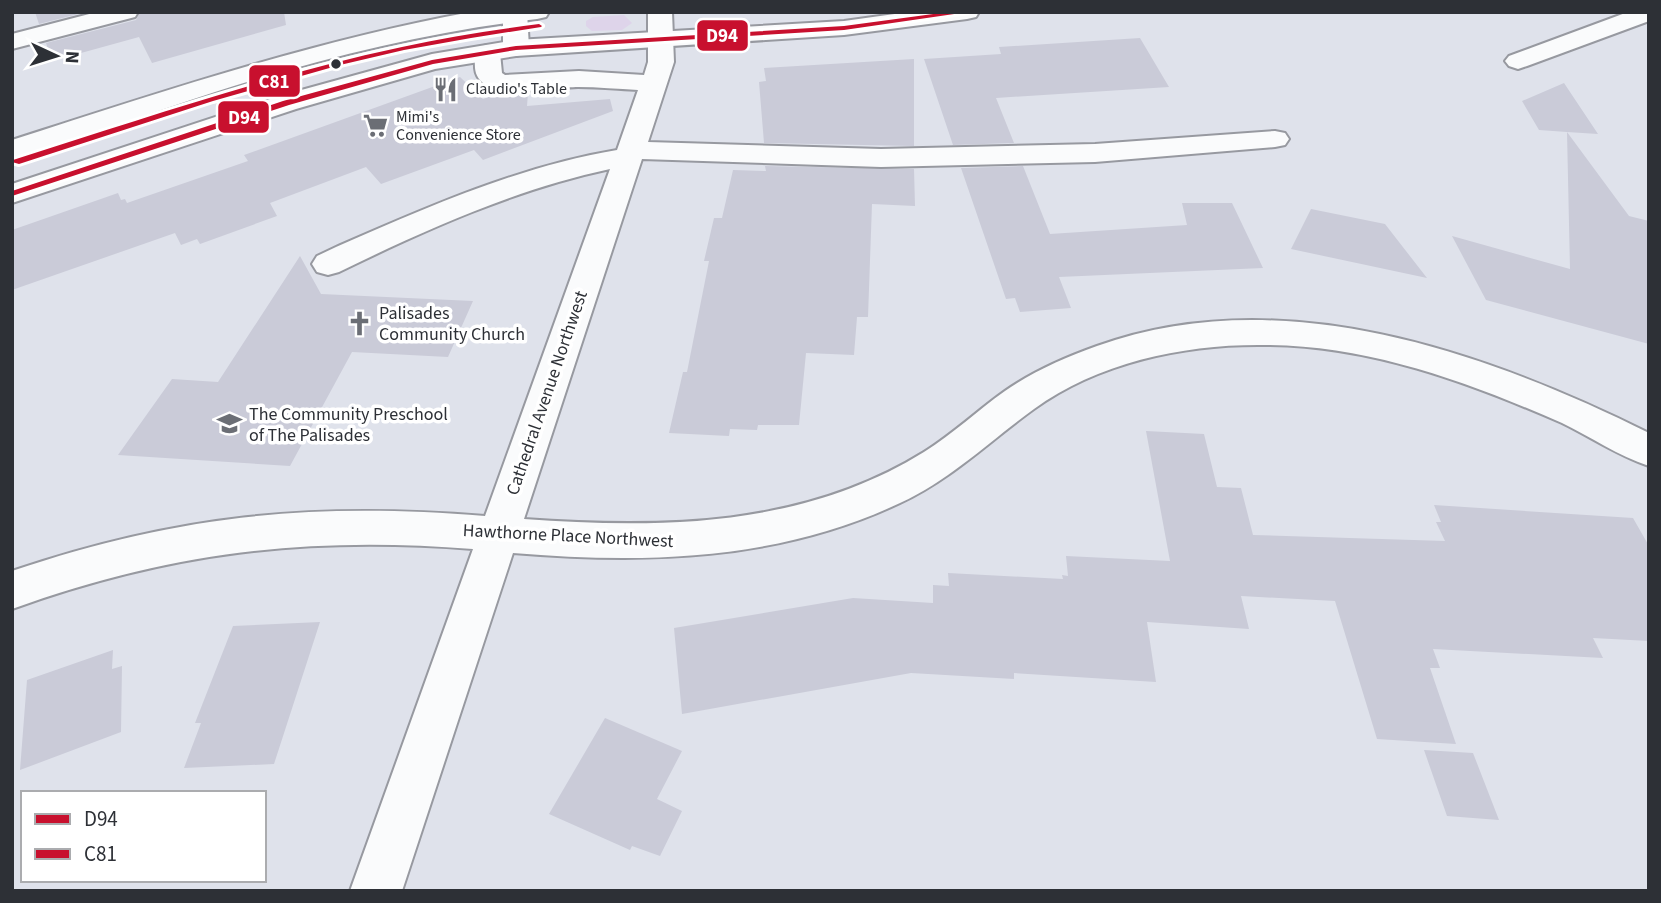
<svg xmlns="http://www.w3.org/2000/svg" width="1661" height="903" viewBox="0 0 1661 903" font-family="'Source Sans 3',sans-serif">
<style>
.green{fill:#ded4ea}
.building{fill:#cacbd8}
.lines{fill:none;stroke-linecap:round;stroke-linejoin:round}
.minor-casing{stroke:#9799a0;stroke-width:4}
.major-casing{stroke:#9799a0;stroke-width:4}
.minor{fill:#fafbfc;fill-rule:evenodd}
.major{fill:#fafbfc;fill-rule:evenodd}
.bus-1-casing{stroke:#fff;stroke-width:6}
.bus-2-casing{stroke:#fff;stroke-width:6}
.bus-1{fill:#c8102e;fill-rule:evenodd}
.bus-2{fill:#c8102e;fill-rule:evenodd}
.bus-dot{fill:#2d3036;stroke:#fff;stroke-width:2.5}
.labels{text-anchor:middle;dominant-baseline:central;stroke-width:7;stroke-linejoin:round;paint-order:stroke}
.far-poi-label{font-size:16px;fill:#2d3036;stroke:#fff;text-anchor:start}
.poi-label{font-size:18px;fill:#2d3036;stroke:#fff;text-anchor:start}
.street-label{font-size:18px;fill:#2d3036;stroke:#fff}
.line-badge{stroke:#fff;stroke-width:2.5}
.badge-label{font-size:19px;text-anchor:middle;font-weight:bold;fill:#fff}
</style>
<rect width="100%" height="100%" fill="#dfe2eb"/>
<path class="green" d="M 624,15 L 632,23 L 622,30 L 592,31 L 586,26 L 586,21 L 593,17 Z"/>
<path class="building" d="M 35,12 L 86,12 L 39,24 Z
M 140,12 L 284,12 L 286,25 L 152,63 L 139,37 L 52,61 L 46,43 L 136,20 Z
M 1140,38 L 1169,87 L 996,98 L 1014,143 L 953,145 L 924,59 L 1001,54 L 999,47 Z
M 914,59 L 914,146 L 764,143 L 759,82 L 766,81 L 764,68 Z
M 460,77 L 483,99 L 502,92 L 528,93 L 527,106 L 610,99 L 613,111 L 483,160 L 474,150 L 381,184 L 366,167 L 270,203 L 277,216 L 200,244 L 197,239 L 181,245 L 175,233 L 12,290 L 12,230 L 118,193 L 121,200 L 125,199 L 127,203 L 248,161 L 244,155 Z
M 1564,83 L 1598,134 L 1567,132 L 1629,216 L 1649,221 L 1649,344 L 1486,300 L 1452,236 L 1570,269 L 1567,132 L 1539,130 L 1522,101 Z
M 765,166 L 914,169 L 915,206 L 872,204 L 868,317 L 857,317 L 854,355 L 806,353 L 799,425 L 758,425 L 757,430 L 730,429 L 729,436 L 669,433 L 683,372 L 687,372 L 709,261 L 704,261 L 714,218 L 722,218 L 733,170 L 766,171 Z
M 1023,166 L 1050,234 L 1187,225 L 1182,203 L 1232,203 L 1263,268 L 1059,277 L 1071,308 L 1020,312 L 1015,298 L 1006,299 L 961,168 Z
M 1311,209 L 1385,224 L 1427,278 L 1291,249 Z
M 300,256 L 321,294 L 473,301 L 448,357 L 352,352 L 290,466 L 118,455 L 172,379 L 218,382 Z
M 1146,431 L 1204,434 L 1217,487 L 1241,488 L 1253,535 L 1445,541 L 1436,522 L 1441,522 L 1434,505 L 1633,518 L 1649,546 L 1649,641 L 1593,638 L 1603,658 L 1433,649 L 1440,668 L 1430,668 L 1456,744 L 1377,739 L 1335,601 L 1241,596 L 1249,629 L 1147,622 L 1156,682 L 1014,673 L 1014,679 L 911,673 L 682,714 L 674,628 L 853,598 L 933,603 L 933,585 L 949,586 L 948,573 L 1063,579 L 1062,575 L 1068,576 L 1066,556 L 1170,561 Z
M 320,622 L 274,764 L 184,768 L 201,723 L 195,723 L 233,626 Z
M 113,650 L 112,669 L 122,666 L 121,732 L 20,770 L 27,680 Z
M 605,718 L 682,751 L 657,799 L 682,811 L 660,856 L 632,846 L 630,850 L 549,814 Z
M 1424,750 L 1473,753 L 1499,820 L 1447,816 Z"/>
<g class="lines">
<defs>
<path id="minor" d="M 97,12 L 138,12 L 135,17 L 12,49 L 12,34 Z
M 503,12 L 527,12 L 529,48 L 525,53 L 516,56 L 507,53 L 503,48 Z
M 648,12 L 672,12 L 674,62 L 648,142 L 881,149 L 1095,144 L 1275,131 L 1285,133 L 1289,139 L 1285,145 L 1275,147 L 1095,162 L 881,167 L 642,159 L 524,519 C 662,529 803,527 924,452 C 953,434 978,410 1005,391 C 1032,372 1066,357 1097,346 C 1280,280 1484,351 1649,433 L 1649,466 C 1618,456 1591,437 1562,423 C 1468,382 1368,345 1264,345 C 1186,344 1098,362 1034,409 C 988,442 953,478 900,503 C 777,561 646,564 513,553 L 402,891 L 350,891 L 473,549 C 306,536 170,552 12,609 L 12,571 C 177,515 312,502 485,516 L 610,169 C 516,189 425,230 339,272 L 328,275 L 317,272 L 312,264 L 317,256 L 336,247 C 425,208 520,166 617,150 L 638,90 C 618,89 598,87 578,87 C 553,87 478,104 475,68 C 475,60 473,54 478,48 L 487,45 L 496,48 L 500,53 L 502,73 L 505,75 L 579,71 L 644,75 L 648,62 Z
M 1628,12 L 1649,12 L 1649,21 L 1527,66 L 1518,69 L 1509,66 L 1505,61 L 1509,56 Z"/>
<path id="major" d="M 471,12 L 549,12 L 546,17 L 537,19 C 427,32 321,58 215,92 C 148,113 81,140 12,158 L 12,140 C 164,91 314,41 471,12 Z
M 909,12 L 979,12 L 976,17 L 967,19 L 844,35 L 516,56 L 435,69 L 296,109 L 12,203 L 12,184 L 276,97 L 432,54 L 516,40 L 844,21 Z"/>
</defs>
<use href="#minor" class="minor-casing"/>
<use href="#major" class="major-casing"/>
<use href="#minor" class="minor"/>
<use href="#major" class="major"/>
<defs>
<path id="bus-1" d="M 948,12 L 968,12 L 844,30 L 516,50 L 433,64 L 289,105 L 12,196 L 12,191 L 283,101 L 432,60 L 516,46 L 844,26 Z"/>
<path id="bus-2" d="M 539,24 L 542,26 L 541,27 L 471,38 L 404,50 L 340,65 L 213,101 L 19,164 L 12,162 L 13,160 C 142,119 270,75 402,47 C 447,37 493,30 539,24 Z"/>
</defs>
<use href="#bus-1" class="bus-1-casing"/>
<use href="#bus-2" class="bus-2-casing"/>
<use href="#bus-1" class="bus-1"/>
<use href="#bus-2" class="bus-2"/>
</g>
<defs>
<symbol id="restaurant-bare" viewBox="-9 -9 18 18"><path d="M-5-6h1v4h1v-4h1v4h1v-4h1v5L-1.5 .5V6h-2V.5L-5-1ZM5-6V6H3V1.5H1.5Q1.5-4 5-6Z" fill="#6b6e75" stroke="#fff" stroke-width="2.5" paint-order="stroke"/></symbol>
<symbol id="supermarket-bare" viewBox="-9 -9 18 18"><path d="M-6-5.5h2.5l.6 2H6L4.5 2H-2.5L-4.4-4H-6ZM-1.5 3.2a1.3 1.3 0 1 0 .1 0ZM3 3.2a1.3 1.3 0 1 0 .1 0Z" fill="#6b6e75" stroke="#fff" stroke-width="2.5" paint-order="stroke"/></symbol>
<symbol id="church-bare" viewBox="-9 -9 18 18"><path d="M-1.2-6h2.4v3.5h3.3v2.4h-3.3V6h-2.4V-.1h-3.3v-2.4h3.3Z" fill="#6b6e75" stroke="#fff" stroke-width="2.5" paint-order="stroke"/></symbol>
<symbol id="school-bare" viewBox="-9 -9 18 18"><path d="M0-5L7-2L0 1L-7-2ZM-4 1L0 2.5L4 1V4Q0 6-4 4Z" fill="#6b6e75" stroke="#fff" stroke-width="2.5" paint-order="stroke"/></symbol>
</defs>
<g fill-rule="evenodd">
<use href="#restaurant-bare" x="428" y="72" width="35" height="35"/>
<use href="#supermarket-bare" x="358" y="108" width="35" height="35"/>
<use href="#church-bare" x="342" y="306" width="35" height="35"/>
<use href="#school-bare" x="212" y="406" width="35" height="35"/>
</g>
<circle class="bus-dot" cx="336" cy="64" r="6"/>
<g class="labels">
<g class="far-poi-label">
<text x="466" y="89">Claudio's Table</text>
<text x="396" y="117">Mimi's<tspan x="396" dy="18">Convenience Store</tspan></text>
</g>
<g class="poi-label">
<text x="379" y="313">Palisades<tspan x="379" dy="21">Community Church</tspan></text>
<text x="249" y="414">The Community Preschool<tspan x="249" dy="21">of The Palisades</tspan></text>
</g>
<g class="street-label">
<text transform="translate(547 393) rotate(-71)">Cathedral Avenue Northwest</text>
<text transform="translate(568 536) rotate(3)">Hawthorne Place Northwest</text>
</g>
</g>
<g class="line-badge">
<rect x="696" y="19" width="53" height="33" rx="7" fill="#c8102e"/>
<rect x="248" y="64" width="53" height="34" rx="7" fill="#c8102e"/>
<rect x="217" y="100" width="53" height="34" rx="7" fill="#c8102e"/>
</g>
<g class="badge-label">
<text x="722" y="42">D94</text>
<text x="274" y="88">C81</text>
<text x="244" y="124">D94</text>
</g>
<rect width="1661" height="903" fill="none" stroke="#2d3036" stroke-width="28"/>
<rect x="21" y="791" width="245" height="91" fill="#ffffff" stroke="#abacaf" stroke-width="2"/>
<rect x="35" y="814" width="35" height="10" fill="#c8102e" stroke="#abacaf" stroke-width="2"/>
<text x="84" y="826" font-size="21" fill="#2d3036">D94</text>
<rect x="35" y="849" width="35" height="10" fill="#c8102e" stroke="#abacaf" stroke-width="2"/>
<text x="84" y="861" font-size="21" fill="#2d3036">C81</text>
<g transform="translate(56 56) rotate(94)" stroke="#ffffff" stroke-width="5" paint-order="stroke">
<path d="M0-5L12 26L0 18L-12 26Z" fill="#2d3036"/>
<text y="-10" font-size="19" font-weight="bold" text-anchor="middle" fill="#2d3036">N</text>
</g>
</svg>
